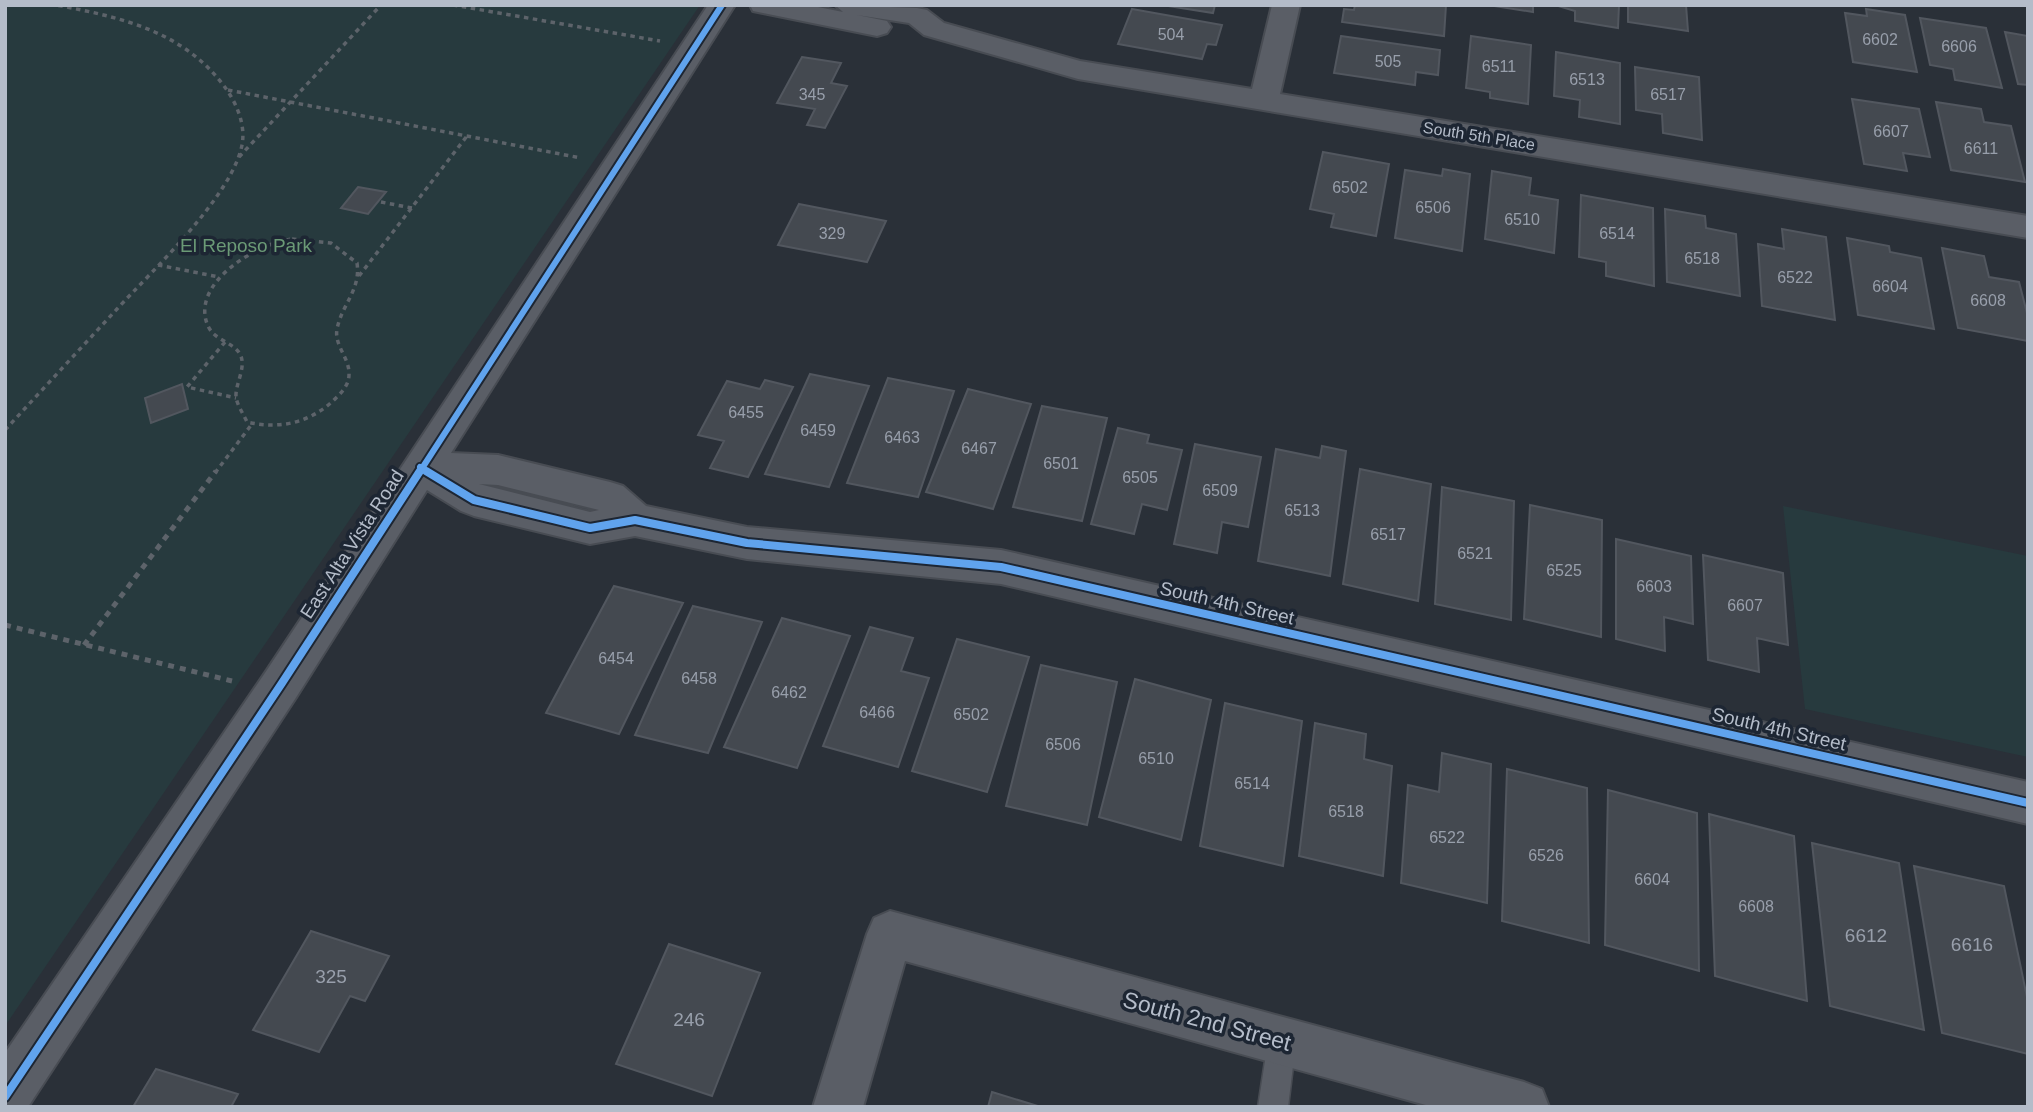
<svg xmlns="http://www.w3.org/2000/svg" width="2033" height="1112" viewBox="0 0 2033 1112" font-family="Helvetica,sans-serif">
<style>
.green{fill:#273a3e}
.building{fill:#444950;stroke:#52575f;stroke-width:2}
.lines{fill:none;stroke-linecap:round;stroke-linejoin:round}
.service-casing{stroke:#484c53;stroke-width:3}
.minor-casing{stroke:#484c53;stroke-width:4}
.path-far1{stroke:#5d636a;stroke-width:3.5;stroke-dasharray:4.5 4.5;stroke-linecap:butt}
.path{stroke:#5d636a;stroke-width:5;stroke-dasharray:6 6;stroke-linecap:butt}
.service{fill:#5a5e66;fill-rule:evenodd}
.minor{fill:#5a5e66;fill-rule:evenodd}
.cycleway-far1-casing{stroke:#1d2633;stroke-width:10}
.cycleway-casing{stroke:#1d2633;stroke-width:12}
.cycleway-far1{stroke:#60a3ed;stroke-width:6}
.cycleway{stroke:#60a3ed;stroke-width:8}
.labels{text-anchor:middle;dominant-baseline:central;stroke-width:7;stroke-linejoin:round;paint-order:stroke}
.number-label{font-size:16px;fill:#989fab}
.far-street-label{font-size:16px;fill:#b4bcc9;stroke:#1d2633}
.park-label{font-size:19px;fill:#6b9a76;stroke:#1d2633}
.street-label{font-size:19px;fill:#b4bcc9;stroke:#1d2633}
.near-number-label{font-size:19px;fill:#989fab}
.near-street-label{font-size:23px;fill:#b4bcc9;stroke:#1d2633}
</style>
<rect width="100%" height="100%" fill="#2a3038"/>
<path class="green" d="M 5,5 L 700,5 L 5,1026 Z
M 1783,506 L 2028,556 L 2028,757 L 1805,709 Z"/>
<path class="building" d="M 1162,5 L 1215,5 L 1213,13 Z
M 1355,5 L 1446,5 L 1444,36 L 1342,22 L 1344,9 L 1354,10 Z
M 1488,5 L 1533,5 L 1533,12 Z
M 1555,5 L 1619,5 L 1618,28 L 1575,21 L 1575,11 Z
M 1628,5 L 1686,5 L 1688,31 L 1628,22 Z
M 1132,9 L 1222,25 L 1216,45 L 1207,44 L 1202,59 L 1118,44 Z
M 1866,9 L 1905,15 L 1917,72 L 1853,62 L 1845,13 L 1867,16 Z
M 1920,18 L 1986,28 L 2002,88 L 1955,80 L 1953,69 L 1930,65 Z
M 2005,32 L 2028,36 L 2028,85 L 2018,84 Z
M 1341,36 L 1440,50 L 1438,75 L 1416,72 L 1415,85 L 1334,73 Z
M 1471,36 L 1531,45 L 1528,104 L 1490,98 L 1490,92 L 1466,88 Z
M 1556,52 L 1620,63 L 1620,124 L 1579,117 L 1580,100 L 1554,96 Z
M 802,57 L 841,63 L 831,83 L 847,86 L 825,128 L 807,125 L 815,109 L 777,103 Z
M 1635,67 L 1699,77 L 1702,140 L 1663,133 L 1662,114 L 1636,110 Z
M 1852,99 L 1919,109 L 1930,157 L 1903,153 L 1907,171 L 1864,164 Z
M 1936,102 L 1981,109 L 1984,122 L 2011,126 L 2025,182 L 1951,170 Z
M 1323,152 L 1389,164 L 1376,236 L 1331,227 L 1334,214 L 1310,209 Z
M 1443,169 L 1470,174 L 1462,251 L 1395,238 L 1405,170 L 1442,176 Z
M 1492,171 L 1531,178 L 1529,195 L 1558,200 L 1554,253 L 1485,239 Z
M 358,187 L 386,192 L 368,214 L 341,208 Z
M 1581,195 L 1653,208 L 1654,286 L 1606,276 L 1606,262 L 1579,257 Z
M 799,204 L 886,221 L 867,262 L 778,245 Z
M 1665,209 L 1705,216 L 1706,228 L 1736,234 L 1740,296 L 1667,282 Z
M 1782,229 L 1826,237 L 1835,320 L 1762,306 L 1758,244 L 1784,249 Z
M 1847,238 L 1889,246 L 1890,252 L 1921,258 L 1934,329 L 1858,315 Z
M 1942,248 L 1984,256 L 1989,277 L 2019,282 L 2028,317 L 2028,341 L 1958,328 Z
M 810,374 L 869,386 L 829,487 L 765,474 Z
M 888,378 L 954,391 L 918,497 L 847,483 Z
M 765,380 L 793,387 L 748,477 L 710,468 L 724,441 L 698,435 L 727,381 L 760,389 Z
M 182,384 L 188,409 L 151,423 L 145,398 Z
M 968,389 L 1031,404 L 993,509 L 926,492 Z
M 1042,406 L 1107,418 L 1082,521 L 1013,507 Z
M 1118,428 L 1149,435 L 1147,443 L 1182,450 L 1167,510 L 1142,504 L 1134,534 L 1091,524 Z
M 1195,444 L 1261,457 L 1248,527 L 1222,522 L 1217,553 L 1174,544 Z
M 1322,446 L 1346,451 L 1330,576 L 1258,561 L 1276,449 L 1320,458 Z
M 1360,469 L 1431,484 L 1418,601 L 1343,584 Z
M 1442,487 L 1514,501 L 1511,620 L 1435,604 Z
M 1530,505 L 1602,520 L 1601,637 L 1524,619 Z
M 1616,539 L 1691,556 L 1693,624 L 1664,617 L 1665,651 L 1616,639 Z
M 1703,555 L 1783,573 L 1788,645 L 1757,638 L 1759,672 L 1708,660 Z
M 614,586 L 683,603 L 619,734 L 546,713 Z
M 693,606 L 762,622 L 708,753 L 635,735 Z
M 782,618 L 850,636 L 797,768 L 724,747 Z
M 870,627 L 913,638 L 901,671 L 929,678 L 898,767 L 823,746 Z
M 957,639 L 1029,657 L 987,792 L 912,771 Z
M 1041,665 L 1117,682 L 1087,825 L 1006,806 Z
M 1135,679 L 1211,700 L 1181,840 L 1099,817 Z
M 1225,703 L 1302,721 L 1283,866 L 1200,846 Z
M 1315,723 L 1366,734 L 1364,759 L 1392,766 L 1383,876 L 1299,856 Z
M 1442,753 L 1491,764 L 1487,903 L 1401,883 L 1408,785 L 1439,792 Z
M 1507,769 L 1587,788 L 1589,943 L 1502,921 Z
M 1608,790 L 1697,813 L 1699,971 L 1605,945 Z
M 1709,814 L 1794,836 L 1807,1001 L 1715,976 Z
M 1812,843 L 1899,863 L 1924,1030 L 1830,1006 Z
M 1914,866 L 2004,886 L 2028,1002 L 2028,1054 L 1942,1033 Z
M 311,931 L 389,956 L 365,1001 L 350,996 L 319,1052 L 253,1030 Z
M 669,944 L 760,973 L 712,1096 L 616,1064 Z
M 156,1069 L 238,1094 L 231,1107 L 133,1107 Z
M 992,1092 L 1041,1107 L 988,1107 Z"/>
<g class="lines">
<defs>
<path id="service" d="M 1282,1027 L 1292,1031 L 1296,1041 L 1288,1107 L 1258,1107 L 1268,1041 L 1272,1031 Z"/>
<path id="minor" d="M 708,5 L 735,5 L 451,453 L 498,455 L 610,482 L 623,486 L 646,506 L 747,527 L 1001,550 L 2028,782 L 2028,824 L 1001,584 L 747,559 L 635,536 L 590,544 L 474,516 L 461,511 L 427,490 L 297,696 L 28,1107 L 5,1107 L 5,1053 L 267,670 ZM 479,484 L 498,485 L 599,510 L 590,512 Z
M 750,5 L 808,5 L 843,12 L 835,5 L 917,8 L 927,10 L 944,23 L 1080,61 L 1252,89 L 1272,5 L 1300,5 L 1280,94 L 2028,216 L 2028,238 L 1078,79 L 924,35 L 909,23 L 857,15 L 887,21 L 891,27 L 887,33 L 877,36 L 763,13 L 753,11 Z
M 890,911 L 1524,1082 L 1542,1089 L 1549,1107 L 1433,1107 L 905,961 L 863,1107 L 813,1107 L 867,934 L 874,918 Z"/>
</defs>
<use href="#service" class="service-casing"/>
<use href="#minor" class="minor-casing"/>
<path class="path-far1" d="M 453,5 L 660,41
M 228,90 L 581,158
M 239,157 L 381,5
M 381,202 L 412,208
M 292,239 L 331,243 L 357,263 C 361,290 342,304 337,329 C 334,346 350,358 349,375 C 349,384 343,391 336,398 C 312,422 281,430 247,422 C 244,415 237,405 236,397 C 235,384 247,367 240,354 C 233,342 214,340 208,326 C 189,283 258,243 292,239 Z
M 158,265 L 219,277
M 359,276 L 467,136
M 225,342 L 187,387 L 236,398
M 5,430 C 42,390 80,349 117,309 C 153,270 232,196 242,145 C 246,124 236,102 224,86 C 183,31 120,17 56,5
M 215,473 L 252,424"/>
<path class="path" d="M 5,625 L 232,681
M 84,645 L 216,471"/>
<use href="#service" class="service"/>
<use href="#minor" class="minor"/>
<defs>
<path id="cycleway-far1" d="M 420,467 L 429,473
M 419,473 L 722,5"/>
<path id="cycleway" d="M 426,471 L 474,500 L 590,528 L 635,520 L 747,543 L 1001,567 L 2028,803
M 5,1097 L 282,683 L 420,471"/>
</defs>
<use href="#cycleway-far1" class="cycleway-far1-casing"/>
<use href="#cycleway" class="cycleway-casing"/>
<use href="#cycleway-far1" class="cycleway-far1"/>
<use href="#cycleway" class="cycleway"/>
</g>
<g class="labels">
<g class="number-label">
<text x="1171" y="34">504</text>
<text x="1880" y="39">6602</text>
<text x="1959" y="46">6606</text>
<text x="1388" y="61">505</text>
<text x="1499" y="66">6511</text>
<text x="1587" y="79">6513</text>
<text x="812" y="94">345</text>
<text x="1668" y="94">6517</text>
<text x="1891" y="131">6607</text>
<text x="1981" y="148">6611</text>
<text x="1350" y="187">6502</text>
<text x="1433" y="207">6506</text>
<text x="1522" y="219">6510</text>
<text x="832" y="233">329</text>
<text x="1617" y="233">6514</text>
<text x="1702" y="258">6518</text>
<text x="1795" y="277">6522</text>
<text x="1890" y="286">6604</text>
<text x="1988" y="300">6608</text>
<text x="746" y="412">6455</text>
<text x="818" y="430">6459</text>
<text x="902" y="437">6463</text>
<text x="979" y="448">6467</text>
<text x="1061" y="463">6501</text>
<text x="1140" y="477">6505</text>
<text x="1220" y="490">6509</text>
<text x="1302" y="510">6513</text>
<text x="1388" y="534">6517</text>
<text x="1475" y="553">6521</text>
<text x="1564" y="570">6525</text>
<text x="1654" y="586">6603</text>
<text x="1745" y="605">6607</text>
<text x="616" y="658">6454</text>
<text x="699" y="678">6458</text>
<text x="789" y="692">6462</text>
<text x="877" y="712">6466</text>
<text x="971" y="714">6502</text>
<text x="1063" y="744">6506</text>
<text x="1156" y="758">6510</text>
<text x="1252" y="783">6514</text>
<text x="1346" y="811">6518</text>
<text x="1447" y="837">6522</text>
<text x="1546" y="855">6526</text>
<text x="1652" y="879">6604</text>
<text x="1756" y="906">6608</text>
</g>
<g class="far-street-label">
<text transform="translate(1479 136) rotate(9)">South 5th Place</text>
</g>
<g class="park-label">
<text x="246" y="245">El Reposo Park</text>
</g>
<g class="street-label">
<text transform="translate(352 544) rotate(-57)">East Alta Vista Road</text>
<text transform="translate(1227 603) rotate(13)">South 4th Street</text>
<text transform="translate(1779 729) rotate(13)">South 4th Street</text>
</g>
<g class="near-number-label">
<text x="1866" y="935">6612</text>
<text x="1972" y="944">6616</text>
<text x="331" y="976">325</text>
<text x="689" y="1019">246</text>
</g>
<g class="near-street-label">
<text transform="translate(1207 1021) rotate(15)">South 2nd Street</text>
</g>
</g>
<rect width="2033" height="1112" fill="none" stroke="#b4bcc9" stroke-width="14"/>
</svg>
